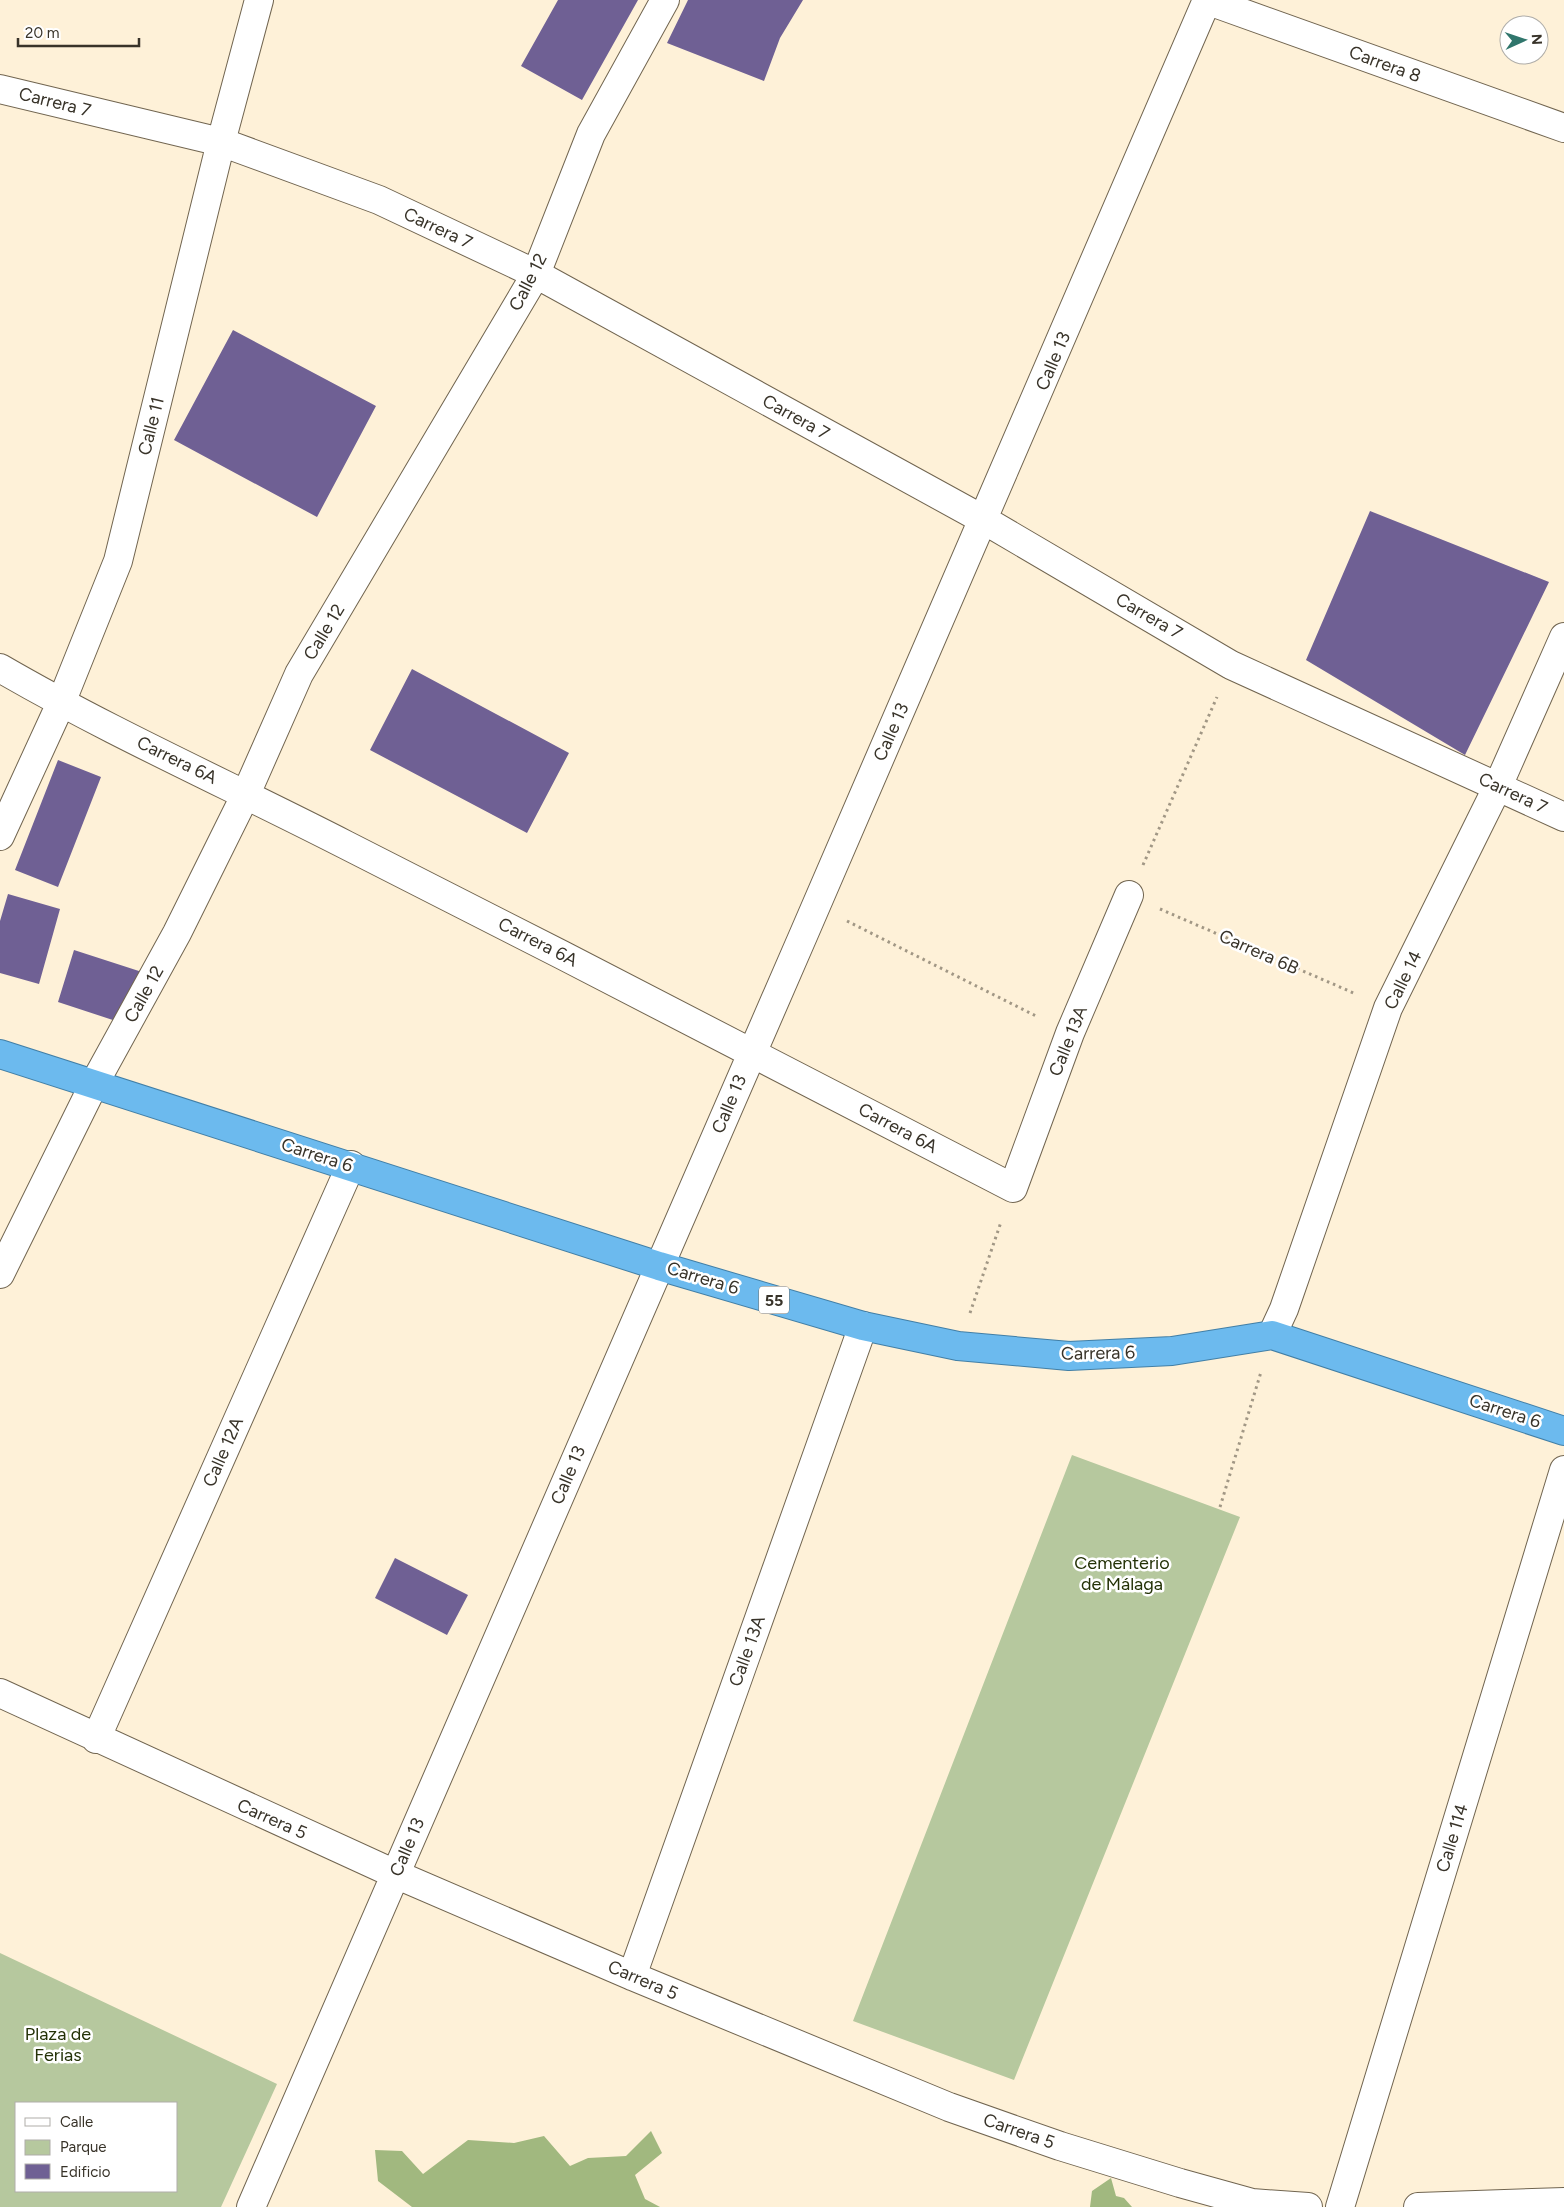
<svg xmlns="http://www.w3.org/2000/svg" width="1564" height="2207" viewBox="0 0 1564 2207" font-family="Figtree,sans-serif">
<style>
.green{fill:#b6c89e;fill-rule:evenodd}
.forest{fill:#a1b87f}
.building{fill:#6f6094}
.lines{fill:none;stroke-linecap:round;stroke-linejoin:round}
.minor-casing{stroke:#716550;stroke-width:30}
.trunk-casing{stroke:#427fa6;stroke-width:30}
.path{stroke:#a19785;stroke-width:3;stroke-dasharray:2.5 4;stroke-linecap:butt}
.minor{stroke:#fff;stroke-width:28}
.trunk{stroke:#6cbaee;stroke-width:28}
.labels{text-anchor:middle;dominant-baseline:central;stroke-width:5;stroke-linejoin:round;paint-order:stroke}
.shield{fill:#fff;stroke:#747069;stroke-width:1}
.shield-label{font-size:16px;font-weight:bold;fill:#383329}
.street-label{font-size:18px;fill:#383329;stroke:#fff}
.park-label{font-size:18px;fill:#243207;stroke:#fff}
</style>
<rect width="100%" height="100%" fill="#fef1d8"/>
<path class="green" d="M 1072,1455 L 1240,1517 L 1014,2080 L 853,2021 Z
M 0,1953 L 277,2084 L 221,2207 L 0,2207 ZM 16,2103 L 176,2103 L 176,2191 L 16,2191 Z"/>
<path class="forest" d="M 651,2131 L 662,2153 L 635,2175 L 645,2199 L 660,2207 L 412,2207 L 378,2181 L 375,2150 L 402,2151 L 423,2174 L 468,2140 L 514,2143 L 544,2136 L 570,2166 L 588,2158 L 626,2156 Z
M 1111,2178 L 1116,2196 L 1124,2198 L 1132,2207 L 1090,2207 L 1092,2191 Z"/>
<path class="building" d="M 558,0 L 638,0 L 582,100 L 521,66 Z
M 688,0 L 803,0 L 780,38 L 764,81 L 667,43 Z
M 233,330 L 376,406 L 317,517 L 174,440 Z
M 1370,511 L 1549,582 L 1465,755 L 1306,660 Z
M 412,669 L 569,753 L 527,833 L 370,750 Z
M 58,760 L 101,777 L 58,887 L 15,870 Z
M 8,894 L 60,909 L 39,984 L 0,973 L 0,921 Z
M 74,950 L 142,972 L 125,1024 L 58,1002 Z
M 395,1558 L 468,1595 L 447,1635 L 375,1598 Z"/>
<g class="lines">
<defs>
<path id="minor" d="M 1206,0 L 1564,128
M 0,89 L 221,142 L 379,200 L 536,274 L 984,520 L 1231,665 L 1564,817
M 0,668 C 112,733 231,786 346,845 C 569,958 791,1072 1013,1188 L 1070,1033 L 1129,895
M 0,836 L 61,703 L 118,561 L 221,142 L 259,0
M 0,1274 L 94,1084 L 177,933 L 246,794 L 299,674 L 536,274 L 591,134 L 665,0
M 1272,1335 L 1284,1309 L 1388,1008 L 1498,786 L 1564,637
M 0,1693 L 395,1874 L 632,1976 L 949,2107 L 1060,2146 L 1180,2183 L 1252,2203 L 1308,2207
M 96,1739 L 351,1165
M 632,1976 L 863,1326
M 251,2207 C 570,1471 891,737 1207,0
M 1340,2207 L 1564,1470
M 1418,2207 L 1564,2202"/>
<path id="trunk" d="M 0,1054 L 659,1266 L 863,1326 L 958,1346 L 1069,1356 L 1172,1351 L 1272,1335 L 1564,1431"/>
</defs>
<use href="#minor" class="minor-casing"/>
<use href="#trunk" class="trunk-casing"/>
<path class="path" d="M 1143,865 L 1217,697
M 1160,909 L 1356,994
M 847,921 L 1038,1017
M 970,1313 L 1001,1222
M 1220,1507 L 1261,1372"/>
<use href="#minor" class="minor"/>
<use href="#trunk" class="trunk"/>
</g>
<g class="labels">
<rect class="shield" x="759" y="1286.5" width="30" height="27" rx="4"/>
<g class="shield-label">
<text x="774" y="1300">55</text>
</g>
<g class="street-label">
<text transform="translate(1385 64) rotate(20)">Carrera 8</text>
<text transform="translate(55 102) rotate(14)">Carrera 7</text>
<text transform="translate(438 228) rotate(25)">Carrera 7</text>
<text transform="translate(528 282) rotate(-63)">Calle 12</text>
<text transform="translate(1053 361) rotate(-67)">Calle 13</text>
<text transform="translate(796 417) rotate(29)">Carrera 7</text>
<text transform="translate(151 426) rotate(-76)">Calle 11</text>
<text transform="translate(1149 616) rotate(30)">Carrera 7</text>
<text transform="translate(324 632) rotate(-59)">Calle 12</text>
<text transform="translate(891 732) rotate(-66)">Calle 13</text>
<text transform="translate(177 760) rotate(26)">Carrera 6A</text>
<text transform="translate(1513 793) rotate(25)">Carrera 7</text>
<text transform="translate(538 942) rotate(27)">Carrera 6A</text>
<text transform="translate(1259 952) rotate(24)">Carrera 6B</text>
<text transform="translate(1403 980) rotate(-64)">Calle 14</text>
<text transform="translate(144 994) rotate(-61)">Calle 12</text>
<text transform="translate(1068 1041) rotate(-68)">Calle 13A</text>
<text transform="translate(729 1104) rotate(-67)">Calle 13</text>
<text transform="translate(898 1128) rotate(28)">Carrera 6A</text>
<text transform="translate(317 1155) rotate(18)">Carrera 6</text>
<text transform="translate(703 1278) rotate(17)">Carrera 6</text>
<text transform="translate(1098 1353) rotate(-1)">Carrera 6</text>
<text transform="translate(1505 1411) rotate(18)">Carrera 6</text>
<text transform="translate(223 1452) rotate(-66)">Calle 12A</text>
<text transform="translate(568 1475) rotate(-67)">Calle 13</text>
<text transform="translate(747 1651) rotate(-70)">Calle 13A</text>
<text transform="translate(272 1819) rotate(24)">Carrera 5</text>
<text transform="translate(1452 1838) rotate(-73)">Calle 114</text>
<text transform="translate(407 1847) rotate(-67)">Calle 13</text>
<text transform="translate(643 1980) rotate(23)">Carrera 5</text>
<text transform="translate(1019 2131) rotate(19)">Carrera 5</text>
</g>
<g class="park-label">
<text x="1122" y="1563">Cementerio<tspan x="1122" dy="21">de Málaga</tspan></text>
<text x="58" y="2034">Plaza de<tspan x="58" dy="21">Ferias</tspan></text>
</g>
</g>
<rect x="15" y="2102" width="162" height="90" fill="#ffffff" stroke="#afada9"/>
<rect x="25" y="2118" width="25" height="8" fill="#ffffff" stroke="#afada9"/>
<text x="60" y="2127" font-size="15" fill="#383329">Calle</text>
<rect x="25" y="2140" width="25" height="15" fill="#b6c89e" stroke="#afada9"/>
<text x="60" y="2152" font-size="15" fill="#383329">Parque</text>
<rect x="25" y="2164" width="25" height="15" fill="#6f6094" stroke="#afada9"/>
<text x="60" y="2177" font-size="15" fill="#383329">Edificio</text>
<g transform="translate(1524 40) rotate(87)"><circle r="24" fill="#ffffff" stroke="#afada9"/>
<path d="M0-4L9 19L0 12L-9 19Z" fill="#30766c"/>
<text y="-8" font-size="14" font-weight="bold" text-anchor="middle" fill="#383329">N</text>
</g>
<path d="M18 38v8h121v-8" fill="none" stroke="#383329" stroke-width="2.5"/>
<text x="25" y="38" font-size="15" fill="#383329" stroke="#ffffff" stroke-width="4" paint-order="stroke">20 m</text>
</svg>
